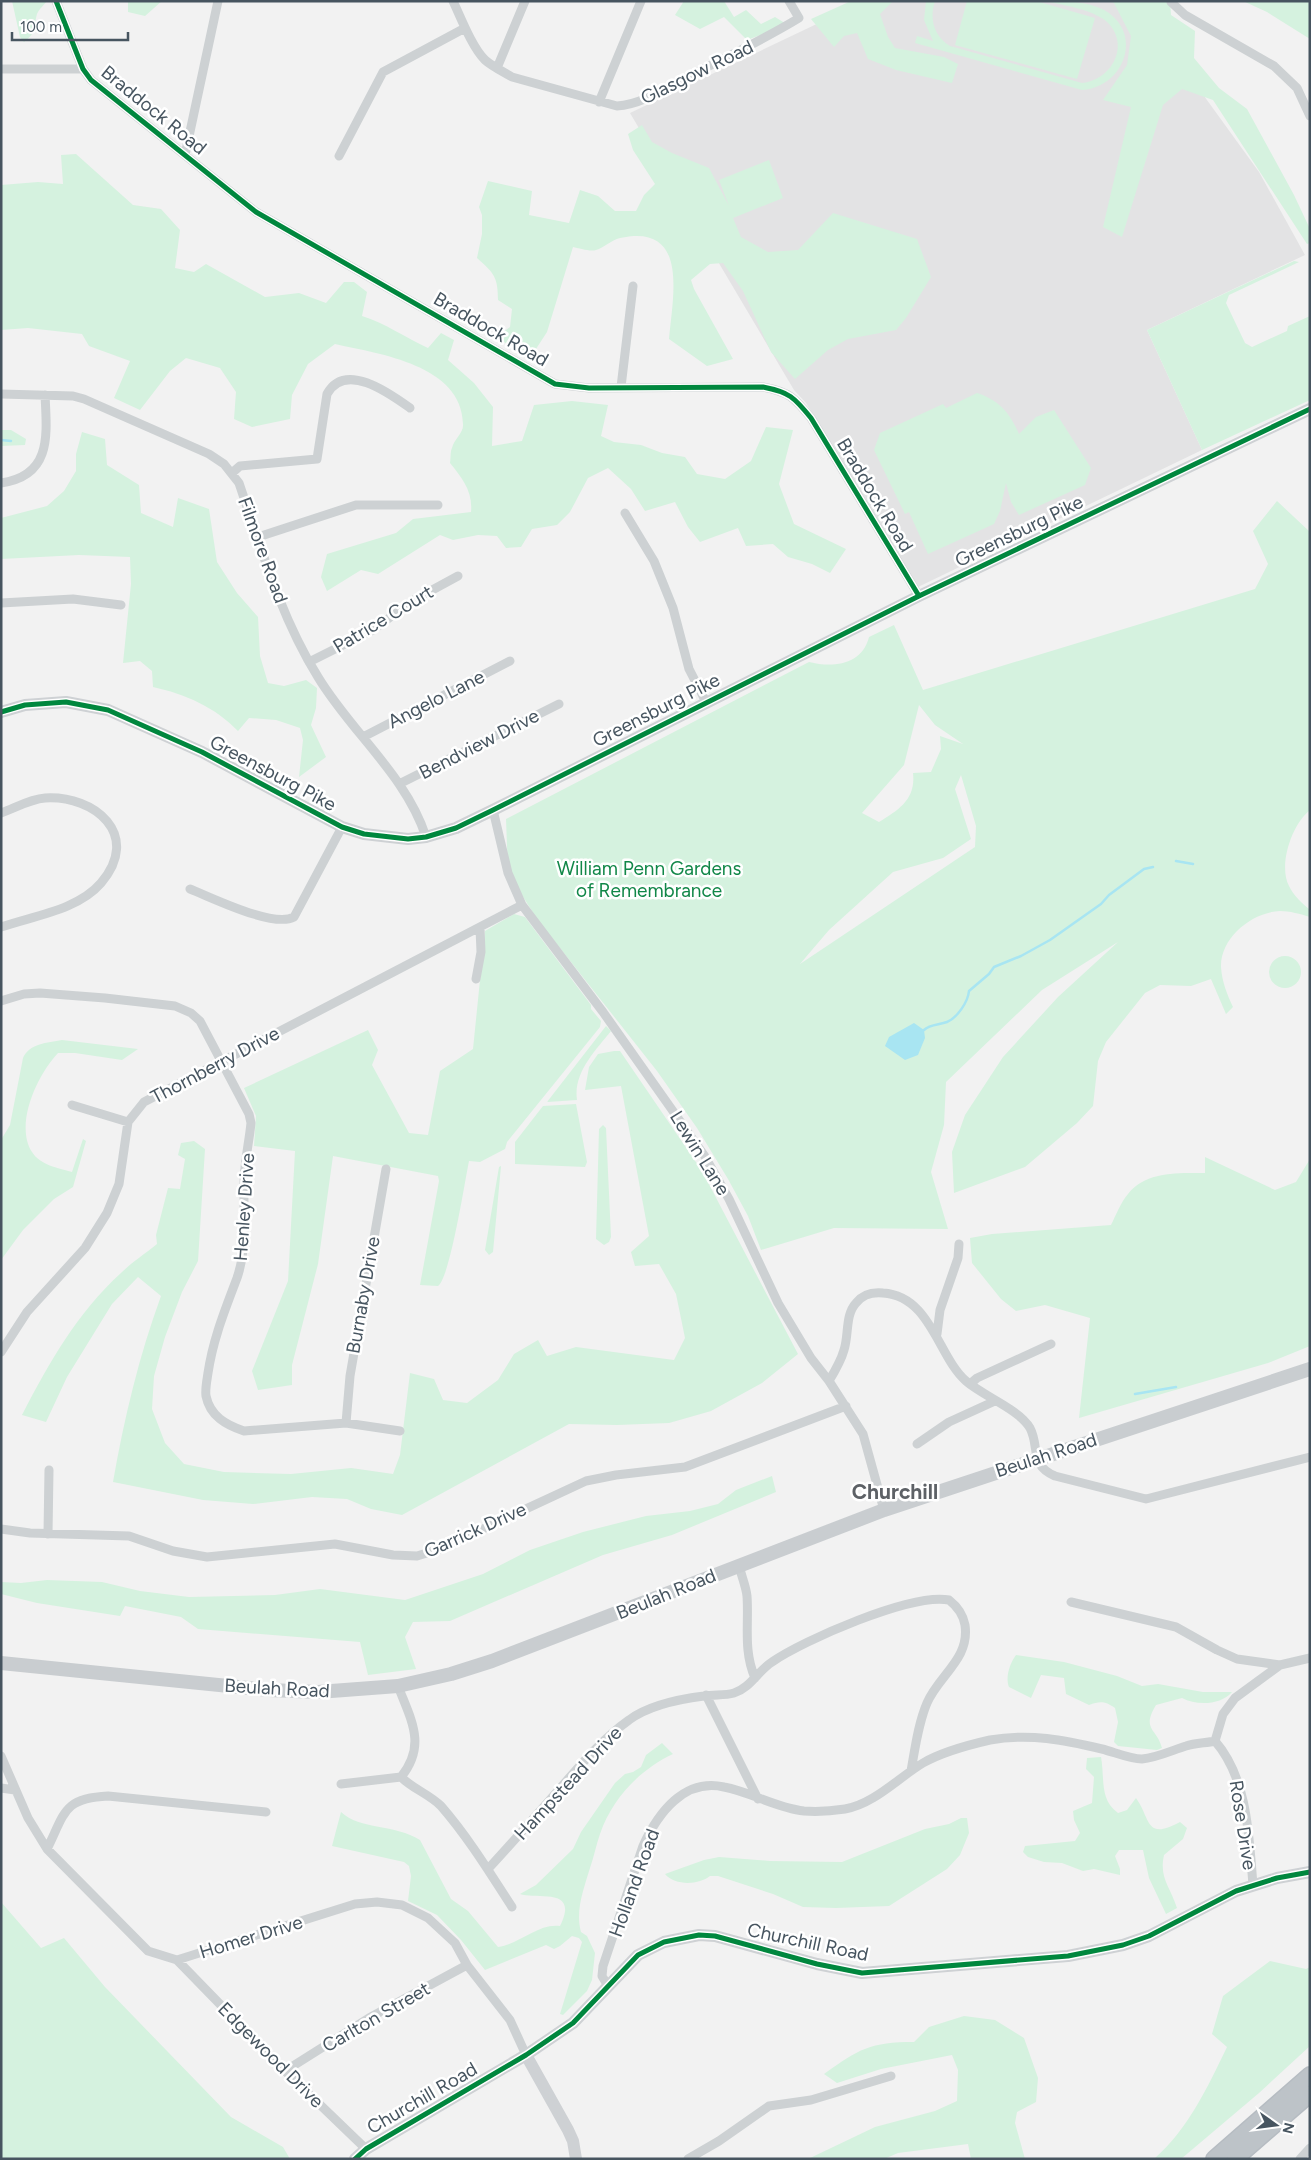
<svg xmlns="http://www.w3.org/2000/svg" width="1311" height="2160" viewBox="0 0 1311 2160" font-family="Figtree,sans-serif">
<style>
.education{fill:#e3e3e4}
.green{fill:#d5f2df;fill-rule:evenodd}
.water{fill:#a8e5f2}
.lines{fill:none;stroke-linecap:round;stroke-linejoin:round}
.stream{stroke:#a8e5f2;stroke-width:2.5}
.highway-casing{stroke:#b6bcc2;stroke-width:18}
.street{stroke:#cdd1d3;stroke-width:9}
.secondary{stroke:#ced1d4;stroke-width:12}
.primary{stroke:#c9cdd0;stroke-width:14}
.highway{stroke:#bdc3c8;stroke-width:15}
.cycleway-casing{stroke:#fff;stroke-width:8}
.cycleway{stroke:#00873e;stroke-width:5}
.labels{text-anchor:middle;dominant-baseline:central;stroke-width:5;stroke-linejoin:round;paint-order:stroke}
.street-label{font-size:19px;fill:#475560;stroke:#fff}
.park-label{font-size:19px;fill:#118748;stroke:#fff}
.quarter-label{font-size:21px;font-weight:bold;fill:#5d6166;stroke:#fff}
</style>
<rect width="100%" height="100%" fill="#f2f2f2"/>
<path class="education" d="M 865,1 L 1147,1 L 1186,71 L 1259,172 L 1305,255 L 1147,330 L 1202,450 L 918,587 L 806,403 L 794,390 L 630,113 Z"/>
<path class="green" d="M 12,1 L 47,1 C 44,5 39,9 37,14 C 33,28 38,31 24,42 L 20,37 Z
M 128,1 L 162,1 L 145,16 L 128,12 Z
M 684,1 L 724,1 L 734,17 L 746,10 L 761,24 L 775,17 L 788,25 L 747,40 L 724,17 L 700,29 L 675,15 Z
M 851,1 L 893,1 L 880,14 L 888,37 L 895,48 L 944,57 L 958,64 L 952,83 L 896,70 L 868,59 L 857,33 L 844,36 L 834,47 L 811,19 Z
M 926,1 L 935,1 C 929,19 934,36 950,46 L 1082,83 C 1113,80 1131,43 1106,21 C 1091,9 1065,6 1047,1 C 1067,1 1086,1 1104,10 C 1144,32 1125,87 1082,90 L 915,43 L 917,36 L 933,41 L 924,20 Z
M 967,1 L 1036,1 L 1095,18 L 1077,79 L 955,45 Z
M 1110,1 L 1170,1 L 1171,15 L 1195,31 L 1194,58 L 1219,88 L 1247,109 L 1294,195 L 1310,229 L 1310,243 L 1307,244 L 1213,100 L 1182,89 L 1163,105 L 1122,237 L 1103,227 L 1131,107 L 1103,100 L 1127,65 L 1131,36 L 1114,3 Z
M 1243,1 L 1310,1 L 1310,39 L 1267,12 Z
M 642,125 L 652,142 L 672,153 L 709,168 L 729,206 L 719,180 L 769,160 L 783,198 L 733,218 L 741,237 L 768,252 L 798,250 L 833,213 L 917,239 L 931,277 L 906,318 L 896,330 L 848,339 L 828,350 L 795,379 L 771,352 L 743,291 L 723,263 L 710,264 L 691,280 L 694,289 L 733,359 L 707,366 L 669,339 C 673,295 689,223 620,238 C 611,240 604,248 596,250 C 590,252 579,248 573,247 L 547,332 L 534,352 L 521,350 L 495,338 L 510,327 L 512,309 L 498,300 C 498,277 494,273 477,258 L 482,234 L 482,215 L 479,207 L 488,181 L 532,191 L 529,215 L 569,223 L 580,190 L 598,196 L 615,211 L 636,211 L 644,195 L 655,184 L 633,150 L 628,134 Z
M 76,154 L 133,205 L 161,209 L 180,230 L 175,268 L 194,272 L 206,264 L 265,297 L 299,293 L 326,303 L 344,282 L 354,282 L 367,292 L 362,316 C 385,323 406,338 428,348 L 441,333 L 454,340 L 448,360 L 474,383 L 493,407 L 492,446 L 522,441 L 534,405 L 572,401 L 608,405 L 601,436 L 614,442 L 641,445 L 662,453 L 685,457 L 697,474 L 725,479 L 751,461 L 766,427 L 793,430 L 779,484 L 794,524 L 846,549 L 830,573 L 812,564 L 788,557 L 773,544 L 746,546 L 738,528 L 700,542 L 688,527 L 675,502 L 645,511 L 631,489 L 608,468 L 588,478 L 570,512 L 557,525 L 532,529 L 521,547 L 506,548 L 497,536 L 478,535 L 453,540 L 440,535 L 378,574 L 361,570 L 327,591 L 321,577 L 327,554 L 396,533 L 413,519 L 471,512 C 473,491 462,478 450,463 C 451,458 450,452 452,448 C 454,439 464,433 463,424 C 462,365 380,354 335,344 L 308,364 L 292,395 L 290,419 L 252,427 L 234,419 L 236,392 L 220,368 L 186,358 L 170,371 L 140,410 L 114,398 L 130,361 L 89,346 L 82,334 L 28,328 L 1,330 L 1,185 L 38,182 L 63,184 L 61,155 Z
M 1294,261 L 1299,262 L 1229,295 L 1226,303 L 1245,343 L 1252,347 L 1287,331 L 1288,326 L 1310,316 L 1310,400 L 1202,450 L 1147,330 Z
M 977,393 C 999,400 1010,413 1019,434 L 1036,417 L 1054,410 L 1091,468 L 1085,485 L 1019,515 L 1011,502 L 1006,483 L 1000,511 L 994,524 L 928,554 L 909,512 L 905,514 L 874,450 L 880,433 L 943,404 L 946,408 Z
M 1,430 L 11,430 L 26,439 L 25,445 L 1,446 Z
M 82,432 L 105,439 L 107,465 L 139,485 L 141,513 L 173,527 L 178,498 L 209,509 L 217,562 L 237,593 L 258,617 L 260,656 L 268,683 L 284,686 L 306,680 L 317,688 L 316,708 L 311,725 L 326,757 L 299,777 L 303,740 L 300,728 L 276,720 L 249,718 L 238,731 C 215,707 185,694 153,687 L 152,671 L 140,661 L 123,663 L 131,584 L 130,557 L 79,555 L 1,559 L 1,518 L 47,506 L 64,491 L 76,471 L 76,454 Z
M 1277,501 L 1310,532 L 1310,810 C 1292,824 1278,865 1289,886 C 1293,895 1303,904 1310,910 L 1310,917 C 1301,914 1289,911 1280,911 C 1252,912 1220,938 1221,967 C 1222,982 1227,994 1233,1007 L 1226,1014 L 1211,979 L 1191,986 L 1160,985 L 1145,993 L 1106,1042 L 1098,1061 L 1093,1106 L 1077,1123 L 1025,1167 L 954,1193 L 952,1152 L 965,1115 L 1003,1057 L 1058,997 L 1118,942 L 1042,990 L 946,1082 L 944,1125 L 931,1172 L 948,1229 L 834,1228 L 761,1250 L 748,1216 L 728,1179 L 697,1128 L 657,1071 L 537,919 L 508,873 L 506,819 L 809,662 C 833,668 862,665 869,637 L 894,625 L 923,690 L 1255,589 L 1268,564 L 1253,531 ZM 919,705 L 935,725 L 963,744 L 940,736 L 941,749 L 931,772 L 913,773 C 916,799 899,810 879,822 L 862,813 L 904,765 ZM 961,775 L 976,826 L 975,847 L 800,964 L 829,930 L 893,872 L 943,858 L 971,839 L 955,789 Z
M 514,914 L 525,917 L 591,1005 L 591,1009 L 601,1021 L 600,1027 L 507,1142 L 505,1149 L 480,1162 L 469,1161 C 465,1180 450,1278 438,1286 L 420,1285 L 439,1181 L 438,1176 L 333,1156 L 318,1264 L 292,1365 L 292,1385 L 258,1390 L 252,1371 L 288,1281 L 295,1151 L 254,1146 L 256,1116 L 244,1088 L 368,1030 L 378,1050 L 372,1065 L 409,1133 L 428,1135 L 440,1071 L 473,1049 L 485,931 Z
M1269 972a16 16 0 1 1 32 0a16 16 0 1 1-32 0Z
M 606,1026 L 611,1031 C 595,1051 573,1073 577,1100 L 547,1102 Z
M 62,1040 L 138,1049 L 122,1060 L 75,1053 L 58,1053 C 38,1074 14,1124 32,1152 C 40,1165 58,1168 72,1172 L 83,1139 L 86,1141 L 73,1187 L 54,1199 L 23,1230 L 1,1260 L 1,1140 L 10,1125 L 23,1058 C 30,1043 47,1043 62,1040 Z
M 614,1051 L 620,1051 L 702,1171 L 798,1354 L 762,1383 L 711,1411 L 669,1423 L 617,1425 L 569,1424 L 402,1515 L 371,1509 L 347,1499 L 312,1497 L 253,1504 L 203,1500 L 113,1482 C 124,1419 139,1356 161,1296 L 138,1277 L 112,1304 L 67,1377 L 46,1422 L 22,1415 C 49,1363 77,1313 121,1273 C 132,1262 145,1254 157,1244 L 156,1235 L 168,1188 L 180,1189 L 185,1159 L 178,1155 L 181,1143 L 194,1141 L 205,1149 L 198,1261 L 182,1292 L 165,1337 L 154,1376 L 152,1409 L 165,1443 L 184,1464 L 224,1472 L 291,1474 L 351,1468 L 393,1474 L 400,1455 L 410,1373 L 434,1379 L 443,1400 L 467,1403 L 498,1380 L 514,1354 L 538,1340 L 547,1356 L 576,1347 L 674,1360 L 685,1338 L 676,1294 L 659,1264 L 635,1266 L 631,1252 L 649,1236 L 621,1086 L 585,1090 L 589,1067 L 598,1054 Z
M 576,1104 L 587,1162 L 585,1167 L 515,1164 L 515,1142 L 543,1106 Z
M 603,1125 L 606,1128 L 611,1237 L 609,1242 L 604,1245 L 596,1239 L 599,1129 Z
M 1205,1157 L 1275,1190 L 1296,1182 L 1310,1159 L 1310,1346 L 1268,1363 L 1079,1418 L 1090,1318 L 1045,1305 L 1016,1311 L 1001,1299 L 972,1263 L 970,1238 L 992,1234 L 1111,1225 C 1116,1215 1121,1202 1128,1194 C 1146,1171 1178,1173 1205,1173 Z
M 501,1166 L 493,1252 L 489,1255 L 485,1250 L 499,1167 Z
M 772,1476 L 776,1492 L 672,1535 L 603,1555 L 450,1621 L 413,1622 L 405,1637 L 416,1669 L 368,1675 L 360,1642 L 198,1629 L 181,1617 L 125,1606 L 120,1616 L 37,1603 L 1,1594 L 1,1582 L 21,1583 L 47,1580 L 102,1582 L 140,1591 L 189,1597 L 275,1595 L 320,1589 L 405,1600 L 483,1574 L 530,1550 L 583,1532 L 646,1516 L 690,1511 L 718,1504 L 736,1490 Z
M 1016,1655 L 1064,1662 L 1117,1676 L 1142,1686 L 1158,1684 L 1203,1692 L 1232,1692 C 1221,1705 1197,1706 1182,1698 L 1156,1705 C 1141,1730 1157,1728 1162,1748 L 1157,1750 L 1118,1746 L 1114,1742 L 1118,1722 L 1115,1708 C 1105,1701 1100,1701 1089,1705 L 1066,1694 L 1064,1678 L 1041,1675 L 1031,1698 L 1009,1687 C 1005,1677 1010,1663 1016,1655 Z
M 662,1743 L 673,1754 C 639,1770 612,1799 600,1834 C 596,1845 594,1857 590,1868 C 584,1888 575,1911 581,1932 L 587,1936 L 595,1953 L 592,1980 L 587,1991 L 563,2015 L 560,2014 L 582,1942 L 579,1938 L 572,1936 L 560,1946 L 554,1949 L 546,1945 L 485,1970 L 461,1940 L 437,1915 L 408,1901 L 411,1876 L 409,1866 L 404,1862 L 332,1846 L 341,1812 C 360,1830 395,1824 420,1840 L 451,1899 L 468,1911 L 498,1947 C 520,1944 538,1923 560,1926 C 580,1886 536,1900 520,1894 L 536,1885 L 573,1849 L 581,1832 L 615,1783 L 625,1774 L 633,1772 L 641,1767 L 646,1755 Z
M 1101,1757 C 1105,1779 1099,1799 1118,1813 L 1127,1810 L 1136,1798 C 1151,1819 1145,1841 1180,1822 L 1187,1828 L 1183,1839 L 1164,1855 C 1159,1878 1170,1886 1177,1908 L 1166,1914 L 1149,1878 L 1143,1850 L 1119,1850 L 1115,1856 L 1120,1869 L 1120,1875 L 1094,1869 L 1083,1871 L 1062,1863 L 1044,1862 L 1028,1857 L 1023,1852 L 1025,1846 L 1075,1841 L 1080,1833 L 1074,1820 L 1073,1811 L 1092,1803 L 1094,1777 L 1086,1769 L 1087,1758 Z
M 961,1818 L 967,1818 L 969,1833 L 960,1855 L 947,1869 L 889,1906 L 836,1908 L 803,1907 L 773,1894 L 718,1876 L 710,1876 C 699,1885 675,1886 665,1874 L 704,1860 L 719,1857 L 770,1861 L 842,1862 L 925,1829 L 949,1824 Z
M 1,1902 L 41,1948 L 64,1938 L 105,1987 L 231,2117 L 283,2147 L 290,2159 L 1,2159 Z
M 1270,1961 L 1306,1969 L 1310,1967 L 1310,2046 L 1259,2093 L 1181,2159 L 1154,2159 C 1189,2128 1207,2088 1227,2047 L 1212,2034 L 1223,1996 Z
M 964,2016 L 995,2020 L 1024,2038 L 1038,2078 L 1036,2102 L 1017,2112 L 1015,2123 L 1025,2159 L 971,2159 L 968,2144 L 898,2153 L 884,2159 L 808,2159 L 875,2127 L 935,2111 L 957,2101 L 958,2070 L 952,2055 L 881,2069 L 837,2083 L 824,2074 C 859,2049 870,2042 914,2042 L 929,2027 Z"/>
<path class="water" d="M 914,1023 L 924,1030 L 925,1038 L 918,1055 L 905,1060 L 885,1046 L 889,1037 Z"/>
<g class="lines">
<path class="stream" d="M 1,440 L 11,441
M 1176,861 L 1193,864
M 924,1030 C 930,1024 939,1025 947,1022 C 957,1018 968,1002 969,991 L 989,974 L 994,967 L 1021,956 L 1050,940 L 1101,904 L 1109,895 L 1144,869 L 1153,867
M 1135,1394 L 1176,1387"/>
<defs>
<path id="highway" d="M 1214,2159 L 1310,2075
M 1235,2159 L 1310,2094"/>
</defs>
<use href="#highway" class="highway-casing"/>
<path class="street" d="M 56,1 L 83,69 L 91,80 L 256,212 L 555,384 L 589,388 L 763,387 C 789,392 794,397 811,418 L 919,596
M 453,1 C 461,18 472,47 485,60 C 493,67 504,72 512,77 L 617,106 C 641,105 666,88 687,77 C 725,58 763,40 799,18 L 789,1
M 1171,2 L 1185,15 L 1274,66 L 1297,88 L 1310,116
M 497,68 L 525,1
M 1,69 L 83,69
M 599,102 L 641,1
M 185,155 L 218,1
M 339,156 L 383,72 L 465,28
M 621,387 L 633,286
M 1,394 L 73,396 L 84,399 L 209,454 L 224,464 L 239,483 C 261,548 281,618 318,677 C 351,732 406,775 426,837
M 233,472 L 240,466 L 317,459 L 327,394 C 345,361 389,393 410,408
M 1,483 C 52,476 47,435 45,395
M 625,513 L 654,561 L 673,608 L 689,669 L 706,702
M 258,537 L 356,505 L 438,505
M 1,603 L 73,599 L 121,605
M 309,662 L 373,630 L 412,601 L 458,576
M 363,737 L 510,661
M 399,784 L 559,704
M 493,810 L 508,873 L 522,905 L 603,1012 L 704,1155 L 729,1199 L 778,1303 L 811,1358 L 829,1381 L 863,1434 L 884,1510
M 1,813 C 15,808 30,799 45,798 C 95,795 142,835 101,883 C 78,910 33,916 1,927
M 190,889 C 213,898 273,928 294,917 L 342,827
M 476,979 L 481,952 L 480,928
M 1,1001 L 24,994 L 40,993 L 105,998 L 175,1006 L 191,1013 L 200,1021 L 249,1114 L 251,1123 C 249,1143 244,1163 244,1184 C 243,1217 248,1246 237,1278 C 225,1310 213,1339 208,1373 C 207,1380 205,1389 206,1396 C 210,1416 226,1425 244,1431 L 346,1423 L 400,1431
M 72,1105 L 128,1122
M 937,1334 L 940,1310 L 958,1258 L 959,1244
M 1,1352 L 27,1312 L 85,1248 L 107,1213 L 119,1184 L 128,1122 L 144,1102 L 522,905
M 829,1381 C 835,1371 841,1361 844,1350 C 849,1335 845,1315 856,1303 C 863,1294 873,1292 883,1293 C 931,1296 938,1357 966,1381 C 983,1396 1019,1409 1030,1428 C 1040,1447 1029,1465 1055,1476 L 1146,1499 L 1310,1457
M 970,1384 L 977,1378 L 1051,1344
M 346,1423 L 350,1376 L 386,1169
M 917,1444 L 949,1422 L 995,1401
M 1,1529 L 30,1533 L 129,1536 L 173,1551 L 207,1557 L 335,1544 L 393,1555 L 417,1556 L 440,1549 L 586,1481 L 616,1475 L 685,1467 L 846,1406
M 48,1534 L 49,1470
M 739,1565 C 741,1575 746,1586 747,1596 C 749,1624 743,1650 755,1678
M 1071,1602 L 1176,1627 L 1217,1650 L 1237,1659 L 1280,1665
M 398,1686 C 411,1720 427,1745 401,1777 C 413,1789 429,1794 441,1806 C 468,1837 490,1873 512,1907
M 706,1695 L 758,1799
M 1215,1741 C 1248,1779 1249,1837 1253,1885
M 1,1756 L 28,1818 L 47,1849 L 148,1951 L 177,1960 L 355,1904 L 377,1902 L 402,1905 L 428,1918 L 455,1943 L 467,1965 L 510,2020 L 526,2055
M 341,1784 L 401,1777
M 1,1788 L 15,1790
M 47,1849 C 65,1813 63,1798 108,1796 L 266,1812
M 488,1869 C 511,1844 534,1818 556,1793 C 579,1767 601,1740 629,1720 C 649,1705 680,1699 704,1696 C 714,1694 724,1696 734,1693 C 750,1688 758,1671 772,1662 C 804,1640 911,1593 949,1600 C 958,1607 963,1614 965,1625 C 970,1659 939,1675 927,1703 C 918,1724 915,1749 911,1771
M 177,1960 L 285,2071 L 366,2149
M 608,1986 L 602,1976 L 603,1966 L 643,1846 C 658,1813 684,1778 724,1787 C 751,1792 776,1808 804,1811 C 817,1812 832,1811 845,1809 C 874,1804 898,1778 923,1763 C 942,1752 968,1745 990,1740 C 1030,1733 1064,1740 1102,1749 C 1114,1752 1130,1759 1142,1759 C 1156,1758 1173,1750 1186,1746 C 1195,1743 1206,1743 1215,1741 L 1223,1714 L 1235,1698 L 1280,1665 L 1310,1658
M 285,2071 L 369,2018 L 467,1965
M 688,2159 L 719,2141 L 769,2106 L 811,2100 L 891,2076
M 1300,2159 L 1310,2148"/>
<path class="secondary" d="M 1,712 L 25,705 L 66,702 L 108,710 L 202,752 L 342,827 L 364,834 L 408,839 L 426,837 L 456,828 L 493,810 L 919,596 L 1310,409
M 526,2055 L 568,2130 L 573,2141 L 576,2159
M 355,2159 L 366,2149 L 526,2055 L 573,2023 L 638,1955 L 664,1942 L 699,1935 L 715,1936 L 817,1964 L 862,1973 L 1068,1956 L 1123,1945 L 1149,1936 L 1236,1891 L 1277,1878 L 1310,1872"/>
<path class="primary" d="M 1,1663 L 269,1690 L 318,1692 L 398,1686 L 451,1674 L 492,1661 L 884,1510 L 1310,1369"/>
<use href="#highway" class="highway"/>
<defs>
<path id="cycleway" d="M 56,1 L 83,69 L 91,80 L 256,212 L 555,384 L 589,388 L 763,387 C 789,392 794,397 811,418 L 919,596
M 1,712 L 25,705 L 66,702 L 108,710 L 202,752 L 342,827 L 364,834 L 408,839 L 426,837 L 456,828 L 493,810 L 919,596 L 1310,409
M 355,2159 L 366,2149 L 526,2055 L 573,2023 L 638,1955 L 664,1942 L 699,1935 L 715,1936 L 817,1964 L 862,1973 L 1068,1956 L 1123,1945 L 1149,1936 L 1236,1891 L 1277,1878 L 1310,1872"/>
</defs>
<use href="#cycleway" class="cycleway-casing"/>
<use href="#cycleway" class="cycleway"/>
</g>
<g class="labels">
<g class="street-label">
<text transform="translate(697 72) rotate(-26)">Glasgow Road</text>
<text transform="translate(154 110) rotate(39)">Braddock Road</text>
<text transform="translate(491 329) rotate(30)">Braddock Road</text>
<text transform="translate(875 495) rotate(59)">Braddock Road</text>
<text transform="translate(1019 531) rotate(-26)">Greensburg Pike</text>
<text transform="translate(263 550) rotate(70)">Filmore Road</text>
<text transform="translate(383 619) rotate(-31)">Patrice Court</text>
<text transform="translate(436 699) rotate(-27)">Angelo Lane</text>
<text transform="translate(656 710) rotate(-27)">Greensburg Pike</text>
<text transform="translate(479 744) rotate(-27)">Bendview Drive</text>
<text transform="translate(273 773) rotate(28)">Greensburg Pike</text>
<text transform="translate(215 1065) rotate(-28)">Thornberry Drive</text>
<text transform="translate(700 1153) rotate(58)">Lewin Lane</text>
<text transform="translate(244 1207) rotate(-86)">Henley Drive</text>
<text transform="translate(363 1295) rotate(-80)">Burnaby Drive</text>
<text transform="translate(1046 1455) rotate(-18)">Beulah Road</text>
<text transform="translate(475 1530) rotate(-24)">Garrick Drive</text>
<text transform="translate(666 1594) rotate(-22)">Beulah Road</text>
<text transform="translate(277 1688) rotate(3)">Beulah Road</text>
<text transform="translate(568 1783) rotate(-47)">Hampstead Drive</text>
<text transform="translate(1243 1825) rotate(81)">Rose Drive</text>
<text transform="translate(634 1883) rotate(-70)">Holland Road</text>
<text transform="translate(251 1937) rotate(-17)">Homer Drive</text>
<text transform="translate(808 1942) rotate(12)">Churchill Road</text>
<text transform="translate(376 2017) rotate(-30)">Carlton Street</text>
<text transform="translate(271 2055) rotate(45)">Edgewood Drive</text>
<text transform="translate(422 2098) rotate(-30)">Churchill Road</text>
</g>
<g class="park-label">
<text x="649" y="868">William Penn Gardens<tspan x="649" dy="22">of Remembrance</tspan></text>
</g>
<g class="quarter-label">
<text x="895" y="1491">Churchill</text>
</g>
</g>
<rect width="1311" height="2160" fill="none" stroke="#475560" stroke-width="5"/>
<g transform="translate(1276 2125) rotate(104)" stroke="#ffffff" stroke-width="4" paint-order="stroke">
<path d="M0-4L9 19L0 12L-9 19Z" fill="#475560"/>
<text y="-8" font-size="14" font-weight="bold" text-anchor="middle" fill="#475560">N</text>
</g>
<path d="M12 32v8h116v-8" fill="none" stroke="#475560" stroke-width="2.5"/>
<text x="20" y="32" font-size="15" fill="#475560" stroke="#ffffff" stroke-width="4" paint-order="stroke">100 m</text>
</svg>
